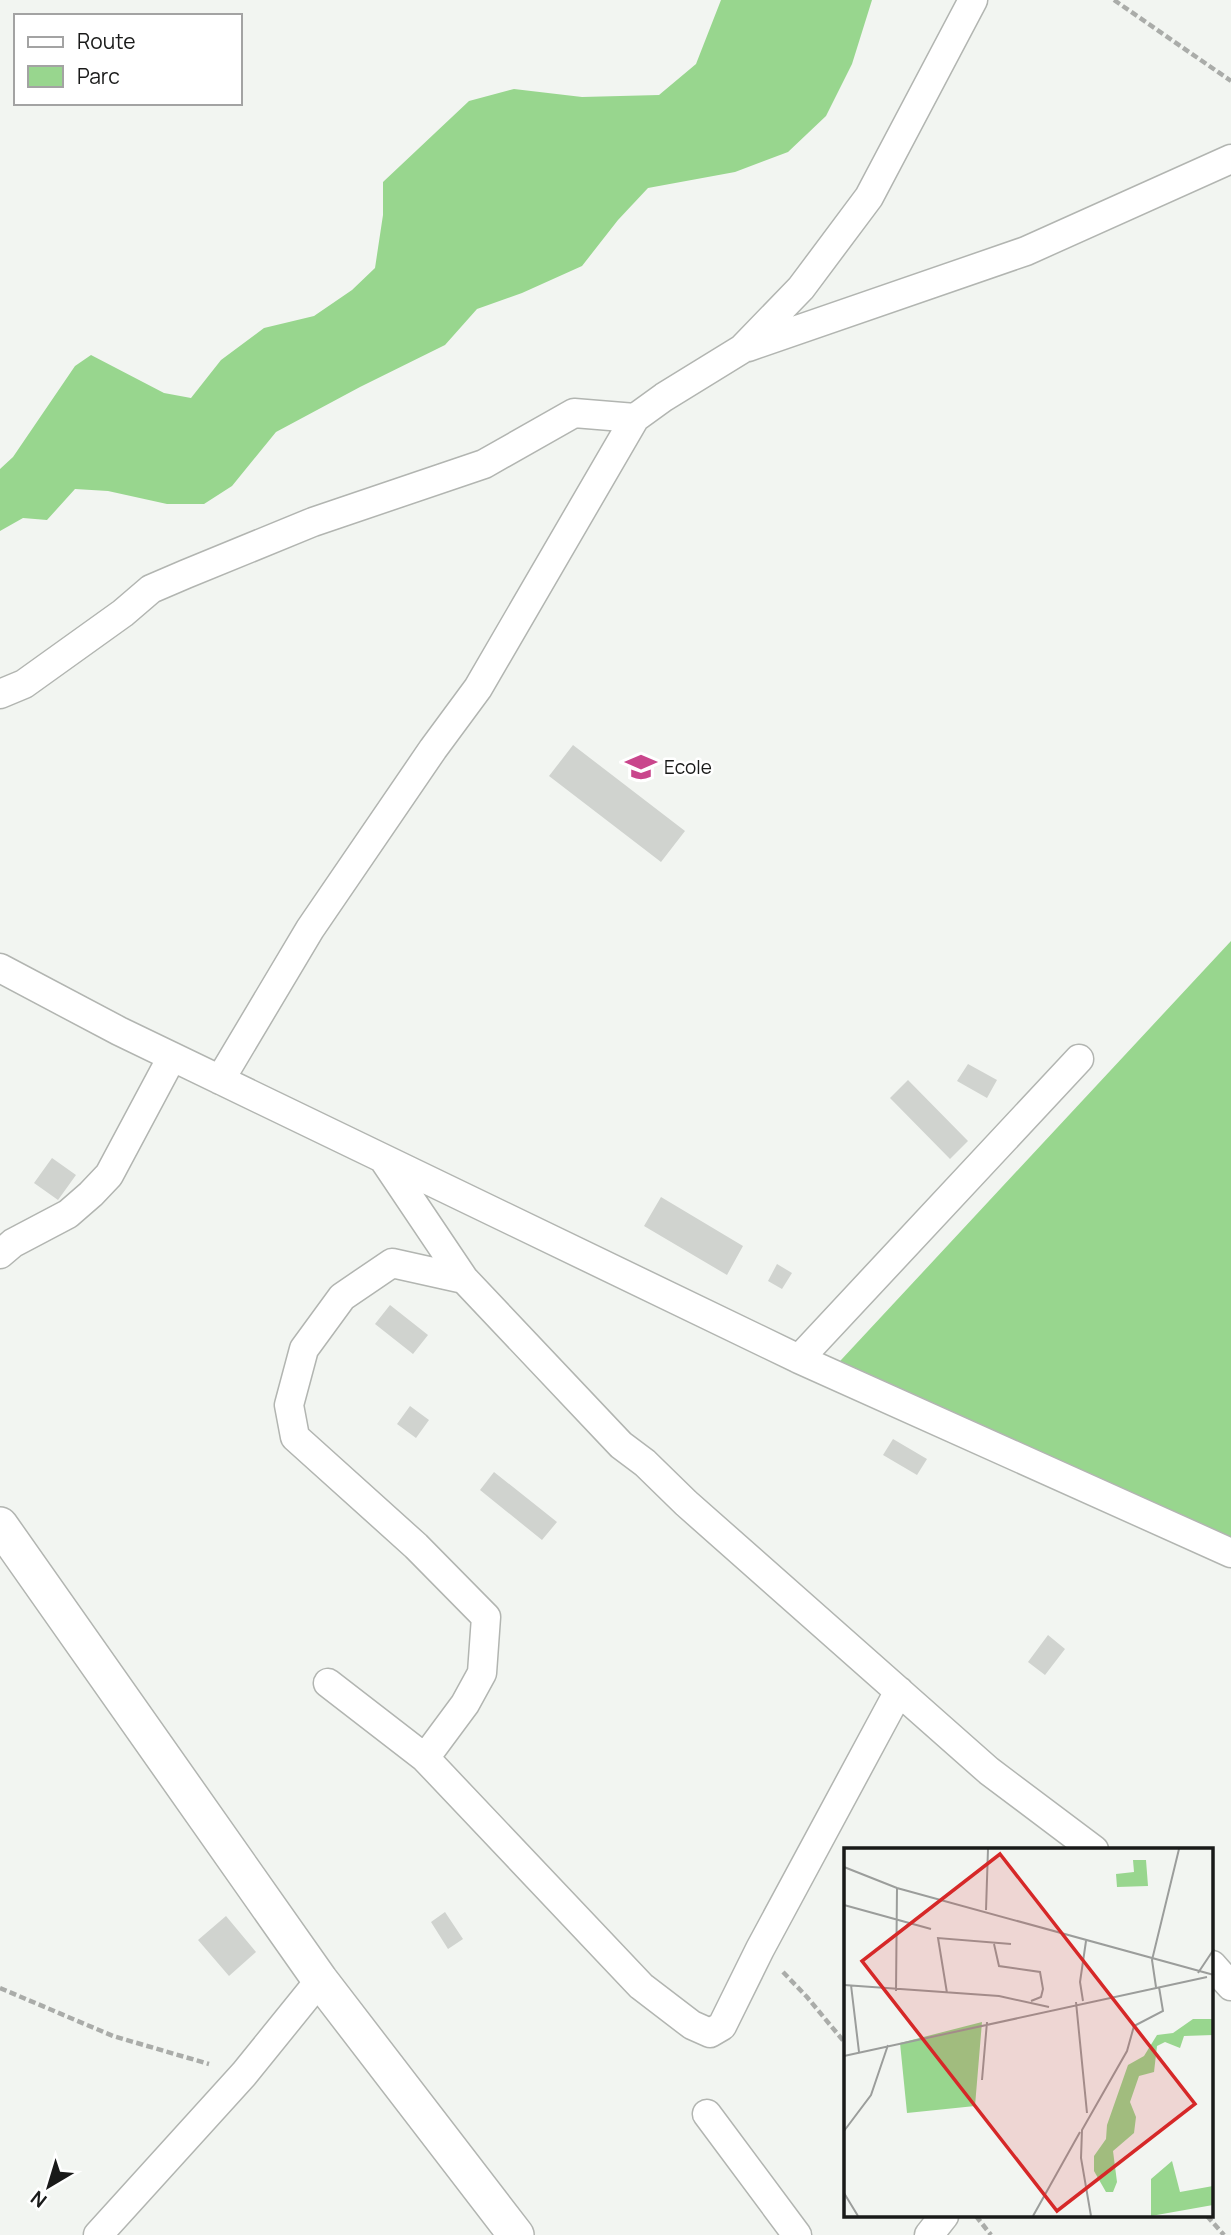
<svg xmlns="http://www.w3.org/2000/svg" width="1231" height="2235" viewBox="0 0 1231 2235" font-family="Manrope,sans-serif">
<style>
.green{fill:#98d68e}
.building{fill:#d0d3cf}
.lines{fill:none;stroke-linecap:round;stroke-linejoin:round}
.minor-casing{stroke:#b2b5b1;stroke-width:31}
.tertiary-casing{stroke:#b2b5b1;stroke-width:38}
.path{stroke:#aaaca9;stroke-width:4.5;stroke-dasharray:7 3.5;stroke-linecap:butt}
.minor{stroke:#fff;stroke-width:28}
.tertiary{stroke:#fff;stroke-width:35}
.labels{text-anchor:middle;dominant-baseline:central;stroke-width:5;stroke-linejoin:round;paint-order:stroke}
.poi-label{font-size:19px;fill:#191a19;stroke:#fff;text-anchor:start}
.inset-road{fill:none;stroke:#9b9d9b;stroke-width:2}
.view{fill:#d62828;fill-opacity:0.15;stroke:#d62828;stroke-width:3.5}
.inset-edge{fill:none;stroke:#191a19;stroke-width:3.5}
</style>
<rect width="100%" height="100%" fill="#f2f5f1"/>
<path class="green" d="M 721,0 L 872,0 L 852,64 L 826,116 L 788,152 L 735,172 L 648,188 L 618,220 L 582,266 L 522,293 L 477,309 L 445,345 L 360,387 L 276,432 L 232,486 L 204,504 L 167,504 L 108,491 L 75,489 L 47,520 L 23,518 L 0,531 L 0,469 L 13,457 L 75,366 L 91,355 L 164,393 L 191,398 L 221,360 L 264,328 L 314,316 L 352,290 L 375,268 L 383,215 L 383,182 L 469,101 L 514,89 L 582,97 L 659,95 L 696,64 Z
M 1231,941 L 1231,1558 L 828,1374 Z"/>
<path class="building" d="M 573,745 L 685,831 L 661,862 L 549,776 Z
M 968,1064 L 997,1080 L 987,1098 L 957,1081 Z
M 908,1080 L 968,1141 L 950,1159 L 890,1098 Z
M 52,1158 L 76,1175 L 58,1200 L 34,1183 Z
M 661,1197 L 743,1246 L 727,1275 L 644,1226 Z
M 777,1264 L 792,1273 L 782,1289 L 768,1281 Z
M 390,1305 L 428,1335 L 413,1354 L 375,1324 Z
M 410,1406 L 429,1420 L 416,1438 L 397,1424 Z
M 893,1439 L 927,1459 L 917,1475 L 883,1455 Z
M 494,1472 L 557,1522 L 542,1540 L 480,1490 Z
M 1048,1635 L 1065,1649 L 1045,1675 L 1028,1662 Z
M 445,1912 L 463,1939 L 448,1949 L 431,1922 Z
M 226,1916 L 256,1952 L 229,1976 L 198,1940 Z"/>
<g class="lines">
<defs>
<path id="minor" d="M 748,347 L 1026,251 L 1231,159
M 0,694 L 24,684 L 123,613 L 151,589 L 186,574 L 313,522 L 484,464 L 574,413 L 635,418 L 664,397 L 742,349 L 801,288 L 869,197 L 973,0
M 0,968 L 119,1031 L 799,1359 L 1231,1553
M 220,1080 L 310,929 L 433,749 L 478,688 L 635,418
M 384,1160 L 464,1279 L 621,1445 L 645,1463 L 686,1503 L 989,1771 L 1094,1850
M 0,1254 L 13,1243 L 68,1214 L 91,1194 L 109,1175 L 172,1057
M 799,1359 L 1079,1059
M 328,1683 L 425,1758 L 641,1986 L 692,2025 L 710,2033 L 722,2026 L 760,1949 L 899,1691
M 425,1758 L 465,1704 L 482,1673 L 486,1617 L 416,1546 L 295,1437 L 289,1405 L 304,1349 L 342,1297 L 392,1263 L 464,1279
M 1212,1965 L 1231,1986
M 707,2114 L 797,2235
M 98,2235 L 244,2074 L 320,1980
M 929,2235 L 944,2216"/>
<path id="tertiary" d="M 0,1525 L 320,1980 L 516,2235"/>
</defs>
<use href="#minor" class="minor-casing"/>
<use href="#tertiary" class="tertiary-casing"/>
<path class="path" d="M 1114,0 L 1231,81
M 783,1972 L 807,1997 L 846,2044
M 0,1988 L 113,2036 L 209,2064
M 976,2216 L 991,2235
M 1207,2216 L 1224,2235"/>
<use href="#minor" class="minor"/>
<use href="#tertiary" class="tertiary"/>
</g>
<defs>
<symbol id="school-bare" viewBox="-9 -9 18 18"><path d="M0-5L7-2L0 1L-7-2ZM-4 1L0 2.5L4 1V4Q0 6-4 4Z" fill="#c9468c" stroke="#fff" stroke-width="2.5" paint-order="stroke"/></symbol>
</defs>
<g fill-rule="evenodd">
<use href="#school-bare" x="619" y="745" width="44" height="44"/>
</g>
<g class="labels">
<g class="poi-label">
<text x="664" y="767">Ecole</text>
</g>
</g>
<g transform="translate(844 1848)">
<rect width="369" height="369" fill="#f2f5f1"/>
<path d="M 289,12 L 302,12 L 304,38 L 273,39 L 272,26 L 290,24 ZM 349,171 L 369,171 L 369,187 L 340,188 L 336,200 L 321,194 L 313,198 L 310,224 L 295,228 L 286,254 L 292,269 L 290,285 L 269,303 L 273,334 L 269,344 L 262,344 L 250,323 L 250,308 L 262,291 L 263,277 L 284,217 L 300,208 L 313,187 L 329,185 ZM 138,174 L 131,258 L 63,265 L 56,195 ZM 328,313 L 336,344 L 369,338 L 369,357 L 307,368 L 307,331 Z" fill="#98d68e"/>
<path class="inset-road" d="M 0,19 L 53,40 L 370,127M 0,57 L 87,81M 142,62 L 144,1M 150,96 L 155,118 L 196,124 L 199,141 L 197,149 L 187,153M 354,125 L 370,101M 0,137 L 155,148 L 205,159M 7,137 L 15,204M 312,139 L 308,112 L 335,1M 52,143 L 53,40M 103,145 L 94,90 L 167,96M 239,153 L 236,134 L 242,93M 232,154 L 243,265M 0,208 L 363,129M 138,232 L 143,174M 0,283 L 27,247 L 44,197M 0,345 L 14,368M 189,368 L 236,284M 247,368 L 237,310 L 238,282 L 283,203 L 290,178 L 319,163 L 315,139"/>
<path class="view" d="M 156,6 L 351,256 L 213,363 L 18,113 Z"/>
<rect width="369" height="369" class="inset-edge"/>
</g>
<rect x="14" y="14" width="228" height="91" fill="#ffffff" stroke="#a3a3a3" stroke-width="2"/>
<rect x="28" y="37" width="35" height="10" fill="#ffffff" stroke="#a3a3a3" stroke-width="2"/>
<text x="77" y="49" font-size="21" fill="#191a19">Route</text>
<rect x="28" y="66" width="35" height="21" fill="#98d68e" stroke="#a3a3a3" stroke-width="2"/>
<text x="77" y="84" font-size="21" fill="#191a19">Parc</text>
<g transform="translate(49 2186) rotate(218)" stroke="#ffffff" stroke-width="5" paint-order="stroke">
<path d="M0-5L12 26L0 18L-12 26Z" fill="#191a19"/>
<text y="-10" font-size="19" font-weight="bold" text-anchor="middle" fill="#191a19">N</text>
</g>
</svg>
